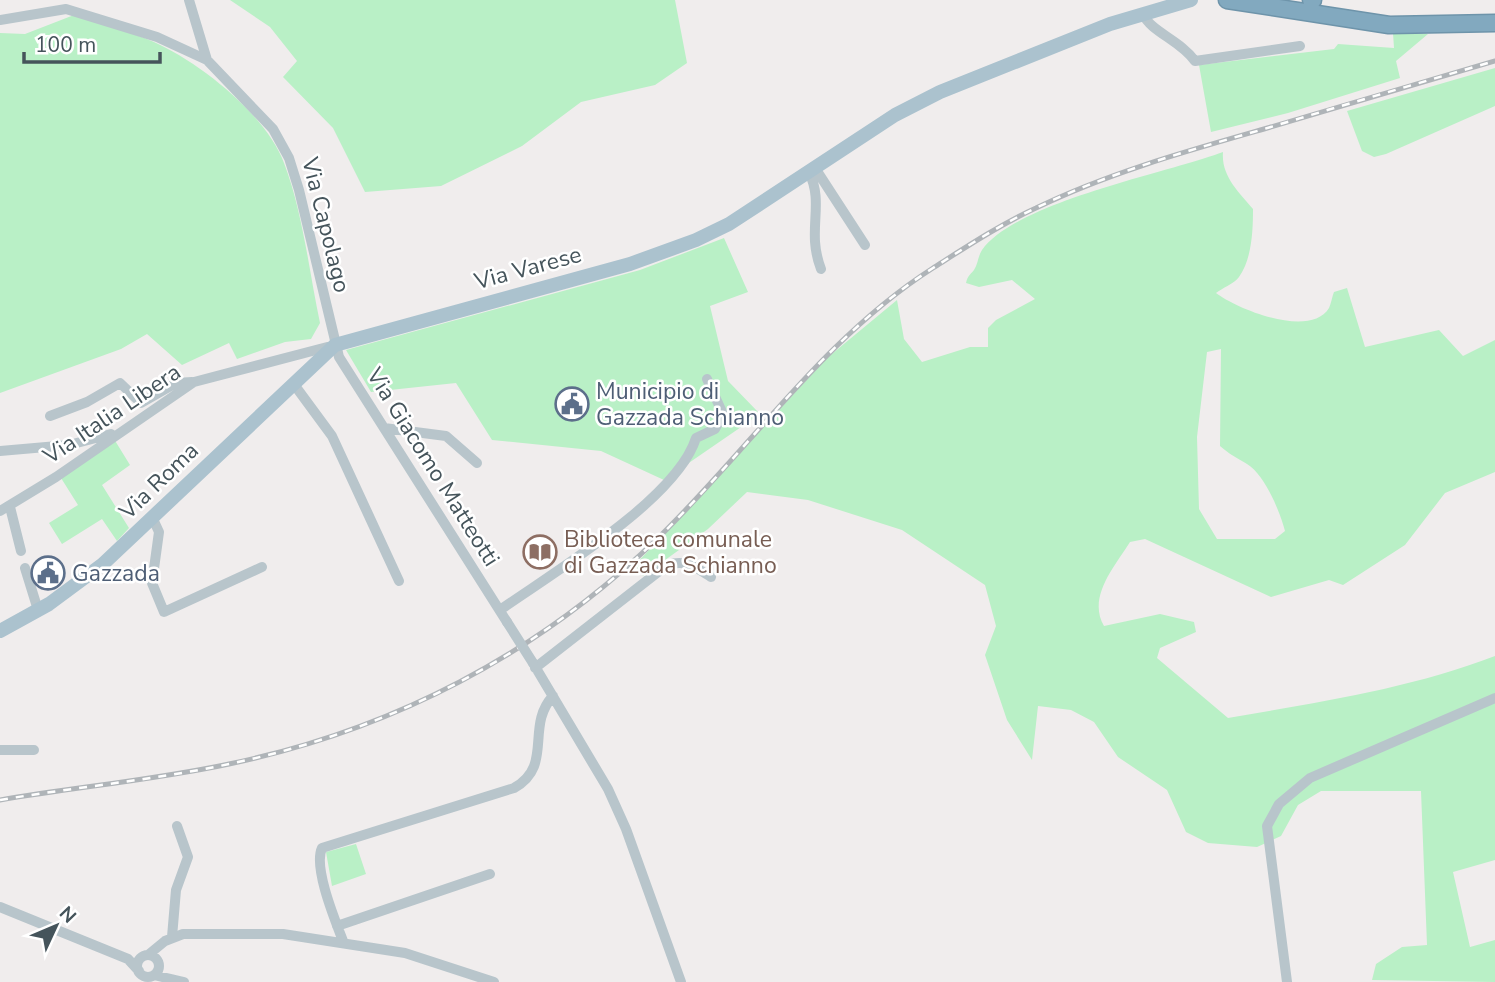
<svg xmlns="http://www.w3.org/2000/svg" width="1495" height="982" viewBox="0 0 1495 982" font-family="'Nunito Sans',sans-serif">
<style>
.green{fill:#b9f0c6;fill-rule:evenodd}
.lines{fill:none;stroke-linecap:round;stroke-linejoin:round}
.highway-casing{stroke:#6e94aa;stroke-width:19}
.minor{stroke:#b8c5cb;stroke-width:10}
.major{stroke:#abc2ce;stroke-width:14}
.highway{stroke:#82a9bf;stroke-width:16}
.rail-casing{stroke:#afb4b8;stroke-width:5}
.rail{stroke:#fff;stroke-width:2.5;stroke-dasharray:8;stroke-linecap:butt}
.minor-bridge{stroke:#b8c5cb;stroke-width:10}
.labels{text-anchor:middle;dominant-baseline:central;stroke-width:5;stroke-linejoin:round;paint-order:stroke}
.street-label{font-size:23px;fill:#45545b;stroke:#fff}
.service-label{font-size:23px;fill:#4e5e75;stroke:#fff;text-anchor:start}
.education-label{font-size:23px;fill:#785e54;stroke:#fff;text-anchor:start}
</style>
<rect width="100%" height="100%" fill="#f0eded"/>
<path class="green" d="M 230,0 L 675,0 L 687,63 L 655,85 L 581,102 L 522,146 L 441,186 L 365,192 L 333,128 L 283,77 L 297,61 L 270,27 Z
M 74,15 C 100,24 129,31 154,42 C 201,63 266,115 284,163 C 303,213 309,271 320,323 L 311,339 L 285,342 L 237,359 L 229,343 L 182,365 L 147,334 L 121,349 L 0,393 L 0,33 L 25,34 Z
M 1393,33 L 1428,34 L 1396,61 L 1400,78 L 1288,113 L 1211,132 L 1199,65 L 1334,49 L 1338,44 L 1394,48 Z
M 1495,68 L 1495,106 L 1386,154 L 1374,157 L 1362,151 L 1347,111 Z
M 1223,152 C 1221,176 1239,192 1253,209 C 1253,230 1252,259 1239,277 C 1234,284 1222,288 1216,293 C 1237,309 1310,339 1329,308 C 1331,304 1332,297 1334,292 L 1347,288 L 1365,347 L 1439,330 L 1463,356 L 1495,340 L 1495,472 L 1445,493 L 1405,545 L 1343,585 L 1329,580 L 1271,597 L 1145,539 L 1130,542 C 1115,566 1087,597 1104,626 L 1160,614 L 1194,622 L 1196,632 L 1160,648 L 1157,658 L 1228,718 C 1319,702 1409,689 1495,656 L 1495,860 L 1453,872 L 1470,947 L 1495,940 L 1495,982 L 1372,980 L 1376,964 L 1402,947 L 1427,945 L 1421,791 L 1321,791 L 1298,805 L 1281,836 L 1257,847 L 1208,843 L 1186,832 L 1167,790 L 1118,757 L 1094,722 L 1071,710 L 1038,706 L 1032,760 L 1007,720 L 985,655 L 996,626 L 985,585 L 902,530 L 808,500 L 747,492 L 708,529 L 643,576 L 635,565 L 827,358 L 897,300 L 904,339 L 922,362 L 970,347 L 988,347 L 988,328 L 996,320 L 1035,299 L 1012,280 L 979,287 L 966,283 C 968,275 970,275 974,270 C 978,264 978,256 982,250 C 1016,202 1167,173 1223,152 ZM 1221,349 L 1220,446 C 1229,454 1237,458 1247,464 C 1265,475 1280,512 1285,531 L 1275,539 L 1217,539 L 1199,509 L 1197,437 L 1207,352 Z
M 724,238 L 748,292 L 710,306 L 728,381 L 760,414 L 664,480 L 601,451 L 492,440 L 456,383 L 371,392 L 346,350 L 640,270 Z
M 114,439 L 130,465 L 102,485 L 129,528 L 117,541 L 102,519 L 62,544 L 49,523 L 78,505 L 61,478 Z
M 356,844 L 366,874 L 332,886 L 326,852 Z"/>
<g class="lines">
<defs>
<path id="highway" d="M 1227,0 L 1389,25 L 1495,23
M 1311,0 L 1313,0"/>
</defs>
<use href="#highway" class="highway-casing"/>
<path class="minor" d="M 189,0 L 207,60
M 1143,14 C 1151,32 1180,40 1195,61 L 1300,46
M 0,20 L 66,9 L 157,37 L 207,60 L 273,129 L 289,158 L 299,190 L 339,357 L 507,622
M 815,168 L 865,245
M 809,172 C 825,205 806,230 821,269
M 293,383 L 332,436 L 399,581
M 50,416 L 87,402 L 120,383 L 141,403 L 176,383 L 192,382
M 384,428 L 446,436 L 477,463
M 0,451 L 69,445 L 111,434
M 10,507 L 21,551
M 0,511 L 56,477 L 194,382 L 335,345
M 153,519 L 159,532 L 152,583 L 164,612 L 262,567
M 25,568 L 38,610
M 500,610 C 554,572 677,499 696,438 L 715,429 L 723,414 L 707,379
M 533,663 L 608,789 L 626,829 L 681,982
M 535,668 L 667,565 C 686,559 695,567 711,577
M 0,750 L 34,750
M 0,907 L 128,959 L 139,971
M 337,926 L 490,874
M 172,937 L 176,890 L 188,857 L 177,826
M 343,941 C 335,920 313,867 322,848 L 514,788 C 554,766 525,726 553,696
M 148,955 L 165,941 L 183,934 L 283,934 L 405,953 L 494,982
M137 966a11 11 0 1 1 22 0a11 11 0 1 1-22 0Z
M 154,975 L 184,982
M 1287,982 L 1267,826 L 1279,804 L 1310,778 L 1495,698"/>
<path class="major" d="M 0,631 L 49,604 L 103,564 L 335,345 L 630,264 L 696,240 L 729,224 L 895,115 L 940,92 L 1110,24 L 1191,0"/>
<use href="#highway" class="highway"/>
<defs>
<path id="rail" d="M 0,800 C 76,787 154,780 229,764 C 392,730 538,654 657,539 C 750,449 822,339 933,268 C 966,247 1001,224 1036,208 C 1108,173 1187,151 1264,129 C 1341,106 1418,83 1495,61"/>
</defs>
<use href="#rail" class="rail-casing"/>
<use href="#rail" class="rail"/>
<path class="minor-bridge" d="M 507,622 L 533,663"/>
</g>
<defs>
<symbol id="civic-ring" viewBox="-11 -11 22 22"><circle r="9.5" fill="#fff" stroke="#5c6f8a" stroke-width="1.5"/><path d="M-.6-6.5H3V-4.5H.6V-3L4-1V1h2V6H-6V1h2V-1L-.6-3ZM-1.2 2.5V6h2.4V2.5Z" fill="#5c6f8a"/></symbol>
<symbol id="library-ring" viewBox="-11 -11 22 22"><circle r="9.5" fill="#fff" stroke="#8d6e63" stroke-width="1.5"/><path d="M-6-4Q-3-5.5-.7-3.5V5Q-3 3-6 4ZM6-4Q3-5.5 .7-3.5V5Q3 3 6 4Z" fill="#8d6e63"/></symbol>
</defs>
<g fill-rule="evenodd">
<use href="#civic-ring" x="553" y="385" width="38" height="38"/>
<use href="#library-ring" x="521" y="533" width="38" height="38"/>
<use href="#civic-ring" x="29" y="554" width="38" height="38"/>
</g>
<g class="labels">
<g class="street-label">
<text transform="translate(326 225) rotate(76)">Via Capolago</text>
<text transform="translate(528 268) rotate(-15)">Via Varese</text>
<text transform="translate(112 414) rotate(-34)">Via Italia Libera</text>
<text transform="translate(433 467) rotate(58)">Via Giacomo Matteotti</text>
<text transform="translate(159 481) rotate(-44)">Via Roma</text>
</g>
<g class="service-label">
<text x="596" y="391">Municipio di<tspan x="596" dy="26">Gazzada Schianno</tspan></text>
<text x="72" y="573">Gazzada</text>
</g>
<g class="education-label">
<text x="564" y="539">Biblioteca comunale<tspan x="564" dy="26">di Gazzada Schianno</tspan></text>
</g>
</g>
<g transform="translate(56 926) rotate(46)" stroke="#ffffff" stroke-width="5" paint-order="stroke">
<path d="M0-5L12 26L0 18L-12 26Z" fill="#45545b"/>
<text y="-10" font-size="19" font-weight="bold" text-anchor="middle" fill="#45545b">N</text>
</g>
<path d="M24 52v10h136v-10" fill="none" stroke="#45545b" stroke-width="3.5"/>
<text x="35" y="52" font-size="21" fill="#45545b" stroke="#ffffff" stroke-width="5" paint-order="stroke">100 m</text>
</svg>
